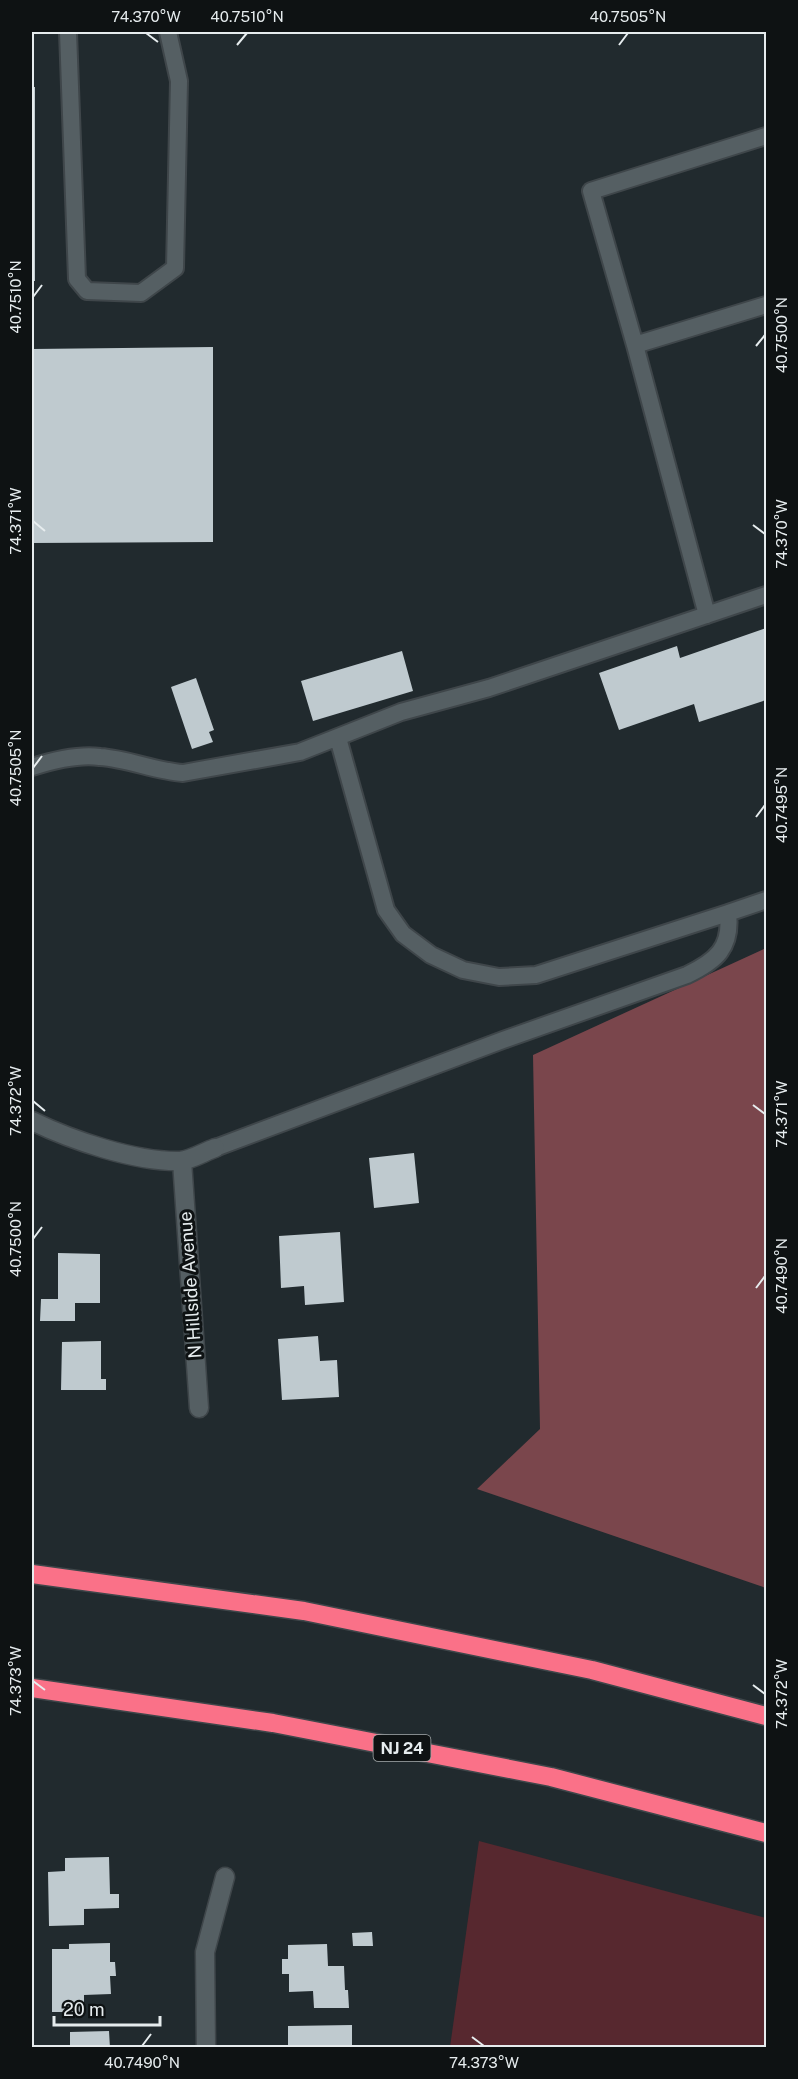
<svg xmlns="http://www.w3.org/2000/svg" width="798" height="2079" viewBox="0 0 798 2079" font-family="'Public Sans',sans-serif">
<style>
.green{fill:#57282f}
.forest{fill:#7a464c}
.building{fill:#bfcacf}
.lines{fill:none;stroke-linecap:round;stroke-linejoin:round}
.lane-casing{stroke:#3f464a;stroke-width:20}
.street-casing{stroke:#3f464a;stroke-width:21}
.highway-casing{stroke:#3f464a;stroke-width:21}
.lane{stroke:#555f63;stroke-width:16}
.street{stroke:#555f63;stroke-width:18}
.highway{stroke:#fa7188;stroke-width:18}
.ticks{fill:none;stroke:#e6ecee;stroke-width:2}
.labels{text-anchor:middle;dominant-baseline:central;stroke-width:6;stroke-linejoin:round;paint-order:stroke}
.shield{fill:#0e1213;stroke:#a5abac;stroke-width:1.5}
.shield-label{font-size:16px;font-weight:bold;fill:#e6ecee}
.street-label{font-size:18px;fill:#e6ecee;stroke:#0e1213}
.neatline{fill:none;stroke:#e6ecee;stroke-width:2}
.ticks-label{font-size:15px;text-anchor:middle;fill:#e6ecee}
</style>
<rect width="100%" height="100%" fill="#212a2e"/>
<path class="green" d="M 479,1841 L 766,1918 L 766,2047 L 450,2047 Z"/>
<path class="forest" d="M 766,948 L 766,1588 L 477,1489 L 540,1429 L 533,1055 Z"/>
<path class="building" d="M 32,87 L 35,87 L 35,281 L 32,281 Z
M 213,347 L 213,542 L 32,543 L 32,349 Z
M 766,628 L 766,700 L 699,722 L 694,704 L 619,730 L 599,673 L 677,646 L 680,658 Z
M 402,651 L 413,691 L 313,721 L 301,681 Z
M 196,678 L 214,730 L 209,732 L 213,742 L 192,749 L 171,687 Z
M 414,1153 L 419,1203 L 374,1208 L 369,1158 Z
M 340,1232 L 344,1302 L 305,1305 L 304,1286 L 281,1288 L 279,1236 Z
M 58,1253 L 100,1254 L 100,1303 L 75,1303 L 75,1321 L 40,1321 L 41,1299 L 58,1299 Z
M 318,1336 L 320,1361 L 337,1360 L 339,1397 L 282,1400 L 278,1339 Z
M 101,1341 L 101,1379 L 106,1379 L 106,1390 L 61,1390 L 62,1342 Z
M 109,1857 L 110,1894 L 119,1894 L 119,1908 L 84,1909 L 84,1925 L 49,1926 L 48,1872 L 65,1871 L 65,1858 Z
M 372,1932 L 373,1946 L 353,1946 L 352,1933 Z
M 110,1943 L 110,1962 L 115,1962 L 116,1976 L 110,1976 L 111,1994 L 84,1995 L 84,2012 L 52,2012 L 52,1949 L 69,1949 L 69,1944 Z
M 327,1944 L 328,1966 L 344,1966 L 345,1990 L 348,1990 L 349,2008 L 314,2008 L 313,1991 L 289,1992 L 289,1974 L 282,1974 L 282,1959 L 288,1959 L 288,1945 Z
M 352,2025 L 352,2048 L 288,2048 L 288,2026 Z
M 109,2031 L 110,2048 L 70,2048 L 70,2032 Z"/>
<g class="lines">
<defs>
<path id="lane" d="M 68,32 L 77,279 L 87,291 L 141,293 L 175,268 L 179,81 L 168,32
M 635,345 L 591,191 L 766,136
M 707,615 L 635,345 L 766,305
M 338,738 L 386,910 L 403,934 L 431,955 L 463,970 L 499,977 L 536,975 L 728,913
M 32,767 C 51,761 80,754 100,757 C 129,759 155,771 183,773 L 300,752 L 401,712 L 489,688 L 766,595
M 215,1148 L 503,1040 L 687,975 C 716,961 732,948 728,913 L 766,900"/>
<path id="street" d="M 32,1121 C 71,1140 135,1162 180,1161 C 191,1160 204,1152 215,1148
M 182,1161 L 199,1408
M 206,2048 L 205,1952 L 225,1877"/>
<path id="highway" d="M 32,1574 L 304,1611 L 592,1670 L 766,1716
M 32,1688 L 273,1723 L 551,1777 L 766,1833"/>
</defs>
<use href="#lane" class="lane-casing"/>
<use href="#street" class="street-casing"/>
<use href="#highway" class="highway-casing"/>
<use href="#lane" class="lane"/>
<use href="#street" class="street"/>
<use href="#highway" class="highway"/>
</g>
<path class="ticks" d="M 146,33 L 158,42M 237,45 L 247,33M 619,45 L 628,33M 33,297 L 42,285M 756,346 L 765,335M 33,521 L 45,531M 753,525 L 765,534M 33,768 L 42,756M 756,817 L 765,805M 33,1101 L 45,1111M 753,1105 L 765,1114M 33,1239 L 42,1227M 756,1288 L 765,1276M 33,1681 L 45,1690M 753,1685 L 765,1694M 472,2037 L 484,2046M 142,2046 L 151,2034"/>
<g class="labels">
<rect class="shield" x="373.5" y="1735" width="57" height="26" rx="4.5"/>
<g class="shield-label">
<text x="402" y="1748">NJ 24</text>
</g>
<g class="street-label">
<text transform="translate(190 1285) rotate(-94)">N Hillside Avenue</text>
</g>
</g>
<rect width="798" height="2079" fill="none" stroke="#0e1213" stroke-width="66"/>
<path d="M54 2016v9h106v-9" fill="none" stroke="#e6ecee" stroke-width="3"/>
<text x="63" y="2016" font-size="18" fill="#e6ecee" stroke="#0e1213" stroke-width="4.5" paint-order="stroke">20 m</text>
<rect x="33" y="33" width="732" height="2013" class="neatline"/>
<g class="ticks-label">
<text x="146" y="22">74.370°W</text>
<text x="247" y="22">40.7510°N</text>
<text x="628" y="22">40.7505°N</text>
<text transform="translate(16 297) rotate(-90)" y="5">40.7510°N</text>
<text transform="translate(782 335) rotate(-90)" y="5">40.7500°N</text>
<text transform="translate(16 521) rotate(-90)" y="5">74.371°W</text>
<text transform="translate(782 534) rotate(-90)" y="5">74.370°W</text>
<text transform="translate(16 768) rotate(-90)" y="5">40.7505°N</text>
<text transform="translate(782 805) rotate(-90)" y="5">40.7495°N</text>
<text transform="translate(16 1101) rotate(-90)" y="5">74.372°W</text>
<text transform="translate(782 1114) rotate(-90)" y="5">74.371°W</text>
<text transform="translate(16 1239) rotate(-90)" y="5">40.7500°N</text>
<text transform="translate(782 1276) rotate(-90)" y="5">40.7490°N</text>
<text transform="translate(16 1681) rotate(-90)" y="5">74.373°W</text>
<text transform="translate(782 1694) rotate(-90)" y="5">74.372°W</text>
<text x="142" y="2068">40.7490°N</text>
<text x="484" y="2068">74.373°W</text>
</g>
</svg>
